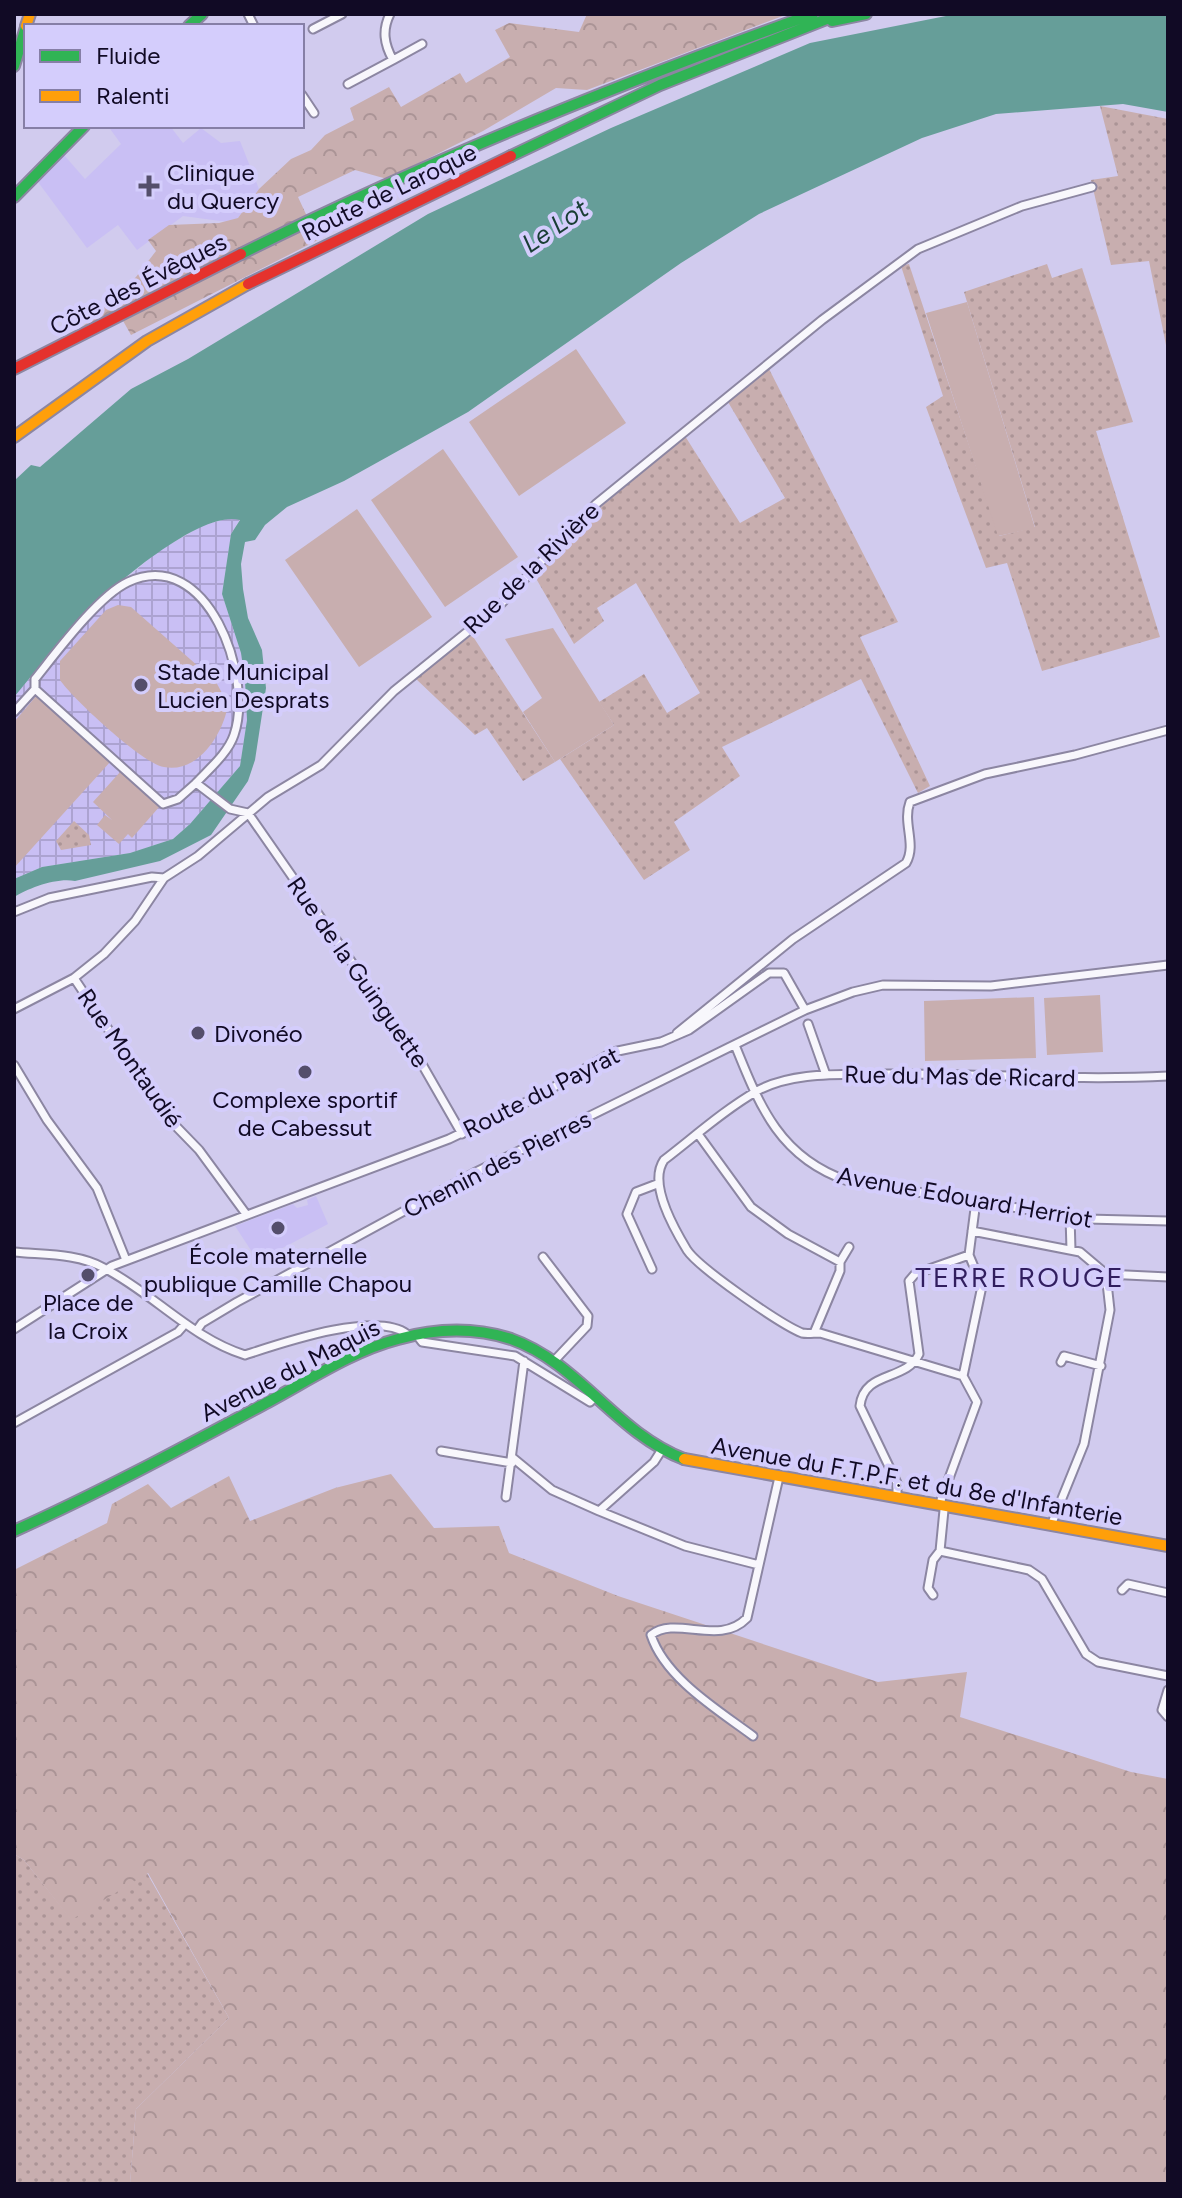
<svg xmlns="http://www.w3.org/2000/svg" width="1182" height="2198" viewBox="0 0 1182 2198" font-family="Figtree,sans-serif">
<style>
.built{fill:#c9bff4}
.industrial{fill:url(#industrial-grid)}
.grass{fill:url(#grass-dots)}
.forest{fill:url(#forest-crowns)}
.garden{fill:#c8aeaf}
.water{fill:#669e99}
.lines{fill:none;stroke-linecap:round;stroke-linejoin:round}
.street-casing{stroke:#8c86a2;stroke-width:11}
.fast-casing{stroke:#8c86a2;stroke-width:14}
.slow-casing{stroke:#8c86a2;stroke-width:14}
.jam-casing{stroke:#8c86a2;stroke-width:14}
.street{stroke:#f8f7fc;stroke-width:7}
.fast{stroke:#30b455;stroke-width:10}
.slow{stroke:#ff9f0a;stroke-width:10}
.jam{stroke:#e5322d;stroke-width:10}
.poi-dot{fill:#544e6b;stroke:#d4cdfc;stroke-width:3}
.labels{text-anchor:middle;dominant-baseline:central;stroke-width:8;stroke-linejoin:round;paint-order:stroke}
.poi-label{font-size:24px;fill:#110a25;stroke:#d4cdfc;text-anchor:start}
.street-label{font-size:24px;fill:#110a25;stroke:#d4cdfc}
.water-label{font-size:26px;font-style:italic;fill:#193e34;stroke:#d4cdfc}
.quarter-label{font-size:28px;letter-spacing:2px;fill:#311e5f;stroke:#d4cdfc}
</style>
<defs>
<pattern id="industrial-grid" width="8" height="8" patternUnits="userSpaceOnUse" patternTransform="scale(2)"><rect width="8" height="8" fill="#c9bff4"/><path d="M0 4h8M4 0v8" fill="none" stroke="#aca3d1"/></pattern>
<pattern id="grass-dots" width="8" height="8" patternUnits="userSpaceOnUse" patternTransform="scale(2)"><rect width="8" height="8" fill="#c8aeaf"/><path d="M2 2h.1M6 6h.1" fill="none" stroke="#ab9496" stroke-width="1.8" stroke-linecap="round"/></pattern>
<pattern id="forest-crowns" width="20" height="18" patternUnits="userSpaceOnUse" patternTransform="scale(2)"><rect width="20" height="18" fill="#c8aeaf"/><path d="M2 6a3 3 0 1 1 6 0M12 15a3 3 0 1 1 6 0" fill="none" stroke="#ab9496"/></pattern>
</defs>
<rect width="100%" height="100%" fill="#d1cbee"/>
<path class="built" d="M 108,126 L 170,126 L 183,143 L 201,128 L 221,143 L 240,141 L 259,189 L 238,218 L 228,222 L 183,216 L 137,250 L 118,225 L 87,248 L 38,182 L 64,155 L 85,179 L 121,144 Z
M 316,1196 L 328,1224 L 258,1261 L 235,1226 L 293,1204 L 297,1208 L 308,1205 L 307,1200 Z"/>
<path class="industrial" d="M 230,518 L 240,519 L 231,534 L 222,594 L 241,653 L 245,681 L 247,720 L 240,766 L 190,824 L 173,839 L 130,853 L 42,867 L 14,879 L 14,697 L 73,625 L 158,551 L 204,525 Z"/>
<path class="grass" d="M 1100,106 L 1168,119 L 1168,355 L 1149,261 L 1111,265 L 1091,180 L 1118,176 Z
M 909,264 L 999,536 L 1035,527 L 964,292 L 1047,264 L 1052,278 L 1082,268 L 1133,422 L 1096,431 L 1160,637 L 1042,671 L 1007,563 L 986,568 L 926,407 L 943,396 L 901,266 Z
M 769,369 L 898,622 L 860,637 L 930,786 L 918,793 L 861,679 L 722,747 L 740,776 L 674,822 L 690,850 L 644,880 L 560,759 L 614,725 L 599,702 L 644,674 L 667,713 L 700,693 L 636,583 L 597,608 L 604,621 L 574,644 L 534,575 L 605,503 L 685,436 L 740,523 L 785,498 L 728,402 Z
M 472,635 L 555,762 L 523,781 L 487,728 L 475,735 L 415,678 Z
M 74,821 L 89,835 L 91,845 L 61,850 L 56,841 Z
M 14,1854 L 24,1860 L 71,1919 L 147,1873 L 229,2018 L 136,2109 L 130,2184 L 14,2184 Z"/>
<path class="forest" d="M 587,14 L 788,14 L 587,90 L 556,88 L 483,131 L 387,179 L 355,170 L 298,197 L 318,240 L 131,335 L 117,310 L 81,328 L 136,277 L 156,251 L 148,240 L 169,225 L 219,223 L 238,218 L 259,189 L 291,159 L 311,150 L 325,135 L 354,120 L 350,108 L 389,87 L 401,107 L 460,73 L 466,83 L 510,57 L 495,30 L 509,23 L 579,32 Z
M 391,1474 L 434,1528 L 499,1526 L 509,1553 L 618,1596 L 878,1682 L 967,1672 L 960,1717 L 1131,1772 L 1168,1779 L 1168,2184 L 130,2184 L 136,2109 L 229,2018 L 148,1873 L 71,1920 L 24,1860 L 14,1854 L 14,1570 L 107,1523 L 112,1504 L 148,1484 L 171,1508 L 229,1476 L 250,1521 L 335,1488 Z"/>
<path class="garden" d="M 967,302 L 1035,528 L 998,536 L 926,313 Z
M 576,349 L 626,423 L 519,496 L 469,422 Z
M 443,449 L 518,557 L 445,607 L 371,500 Z
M 357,509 L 432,617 L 359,667 L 285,560 Z
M 118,605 L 131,607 L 216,682 L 228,704 C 224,733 198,774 164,767 C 143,764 73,699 60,680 L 60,661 L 106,610 Z
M 553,628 L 614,725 L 555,762 L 523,712 L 542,698 L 505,639 Z
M 37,695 L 111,761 L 14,868 L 14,722 Z
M 121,771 L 160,806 L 132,838 L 128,834 L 119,844 L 97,825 L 105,815 L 112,820 L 93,802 Z
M 1100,995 L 1103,1052 L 1047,1055 L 1044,998 Z
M 1034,997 L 1036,1058 L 925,1061 L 924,1001 Z"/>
<path class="water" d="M 956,14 L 1168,14 L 1168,112 L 1123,104 L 996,114 L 922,138 L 759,214 L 681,263 L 468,412 L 344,481 L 287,507 L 265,525 L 255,540 L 245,542 L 241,564 L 243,589 L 248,618 L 262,650 L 266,688 L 255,760 L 248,781 L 211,835 L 160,861 L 75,881 C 58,877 28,888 14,897 L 14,879 L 42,867 L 130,853 L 173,839 L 190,824 L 240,766 L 247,720 L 245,681 L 241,653 L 222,594 L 231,534 L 240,520 C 199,508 101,596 73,625 C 52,648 34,674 14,697 L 14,481 L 31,465 L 40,467 L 131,389 L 188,359 L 428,214 L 611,128 L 810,43 Z"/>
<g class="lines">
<defs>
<path id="street" d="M 248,14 L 254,26
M 313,29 L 342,14
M 393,60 L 422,44
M 348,84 L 393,60 C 384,44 382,30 390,14
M 302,95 L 314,113
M 35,689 L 35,679 C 56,653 98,596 128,582 C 208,545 254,678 234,735 C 228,753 209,769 196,783
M 14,712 L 35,689 L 163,804 L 178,799 L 196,783 L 230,809 L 248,813
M 248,813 L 419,1059 L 462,1134
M 14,912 L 49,898 L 152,877 L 164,878
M 74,978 L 166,1116 L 199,1150 L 246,1214
M 14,1009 L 74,978 L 104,954 L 135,921 L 164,878 L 198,856 L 268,797 L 321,765 L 394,691 L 498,607 L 596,504 L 822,320 L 918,249 L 1022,206 L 1092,187
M 808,1024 L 826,1075
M 677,1033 L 793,939 L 906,863 C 917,844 902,823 910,802 L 985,774 L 1075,755 L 1168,730
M 735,1045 C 760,1107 780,1158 848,1181 L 1087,1219 L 1168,1221
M 14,1065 L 47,1120 L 97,1188 L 126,1260
M 698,1134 L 751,1207 L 788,1234 L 840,1262
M 976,1201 L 969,1255 L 982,1286 L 963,1376 L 977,1402 L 941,1500 L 944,1510 L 940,1551 L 1029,1570 L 1042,1579 L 1086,1654 L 1098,1662 L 1168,1676
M 1070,1216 L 1071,1250
M 972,1231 L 1080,1252 L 1106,1274 L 1168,1277
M 14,1252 C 44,1255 77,1253 104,1268 C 153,1293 191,1338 245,1355 C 279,1344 376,1310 407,1334
M 543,1257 L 588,1316 L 587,1326 L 554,1361
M 652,1269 L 627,1214 L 636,1192 L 657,1184
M 14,1329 L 112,1266 L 449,1139 L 539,1096 L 613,1052 L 661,1042 L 689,1030 L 769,973 L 784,973 L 805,1010
M 197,1330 L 202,1323 L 237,1302 L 474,1173 L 805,1010 L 853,992 L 883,985 L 991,986 L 1168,965
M 814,1333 L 840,1271 L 840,1262 L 849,1247
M 416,1334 L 422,1342 L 515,1356 L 590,1402 L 594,1398
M 1061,1362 L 1064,1356 L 1101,1366
M 963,1376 L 820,1333 C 814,1333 807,1334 802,1333 C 780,1324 699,1268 687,1250 C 673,1227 648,1183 664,1160 C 694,1137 724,1110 757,1091 C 793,1071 842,1075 882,1074 C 977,1073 1073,1081 1168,1076
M 14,1423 L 178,1332 L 185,1324
M 441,1451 L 512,1463
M 513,1458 L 552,1490 L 599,1511 L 685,1546 L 759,1565
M 897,1496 L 897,1483 L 860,1406 C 864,1370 906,1382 919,1354 L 909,1281 L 915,1274 L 969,1255
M 506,1497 L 524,1361
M 599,1511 L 654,1462 L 661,1451
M 1052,1523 L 1084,1444 L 1110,1310 L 1106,1274
M 1122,1590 L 1128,1584 L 1168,1593
M 933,1595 L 928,1588 L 933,1560 L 940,1551
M 1168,1690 L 1162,1710 L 1168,1717
M 753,1736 C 718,1710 665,1678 651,1635 C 676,1615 719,1647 747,1618 L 779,1477"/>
<path id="fast" d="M 832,21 L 866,14
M 189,26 L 202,14
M 14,66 L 26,27
M 511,156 L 660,85 L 839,14
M 14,197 L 84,126
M 241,254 C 426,161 618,84 813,14
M 14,1531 C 101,1492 184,1447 268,1402 C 309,1380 352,1351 398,1339 C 434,1329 474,1327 511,1339 C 579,1363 616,1433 684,1459"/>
<path id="slow" d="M 26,26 L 30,14
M 14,437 L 147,341 L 248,284
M 684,1459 L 1168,1546"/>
<path id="jam" d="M 248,284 L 511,156
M 14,369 L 241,254"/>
</defs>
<use href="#street" class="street-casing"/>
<use href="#fast" class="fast-casing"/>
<use href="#slow" class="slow-casing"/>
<use href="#jam" class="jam-casing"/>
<use href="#street" class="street"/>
<use href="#fast" class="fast"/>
<use href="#slow" class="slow"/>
<use href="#jam" class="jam"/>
</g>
<g class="poi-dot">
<path d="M145 174h8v8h8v8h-8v8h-8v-8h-8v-8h8z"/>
<circle cx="141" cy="685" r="8"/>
<circle cx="198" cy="1033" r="8"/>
<circle cx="305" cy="1072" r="8"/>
<circle cx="278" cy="1228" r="8"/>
<circle cx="88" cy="1275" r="8"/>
</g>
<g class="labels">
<g class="poi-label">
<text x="167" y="172">Clinique<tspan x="167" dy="28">du Quercy</tspan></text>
<text x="157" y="671">Stade Municipal<tspan x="157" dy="28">Lucien Desprats</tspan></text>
<text x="214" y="1033">Divonéo</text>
<text x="305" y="1099" text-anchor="middle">Complexe sportif<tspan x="305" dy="28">de Cabessut</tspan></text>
<text x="278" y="1255" text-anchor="middle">École maternelle<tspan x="278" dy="28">publique Camille Chapou</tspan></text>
<text x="88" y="1302" text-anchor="middle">Place de<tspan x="88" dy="28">la Croix</tspan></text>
</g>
<g class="street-label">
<text transform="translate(389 192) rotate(-26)">Route de Laroque</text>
<text transform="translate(138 284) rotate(-27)">Côte des Évêques</text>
<text transform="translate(531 568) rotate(-44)">Rue de la Rivière</text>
<text transform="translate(358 972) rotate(55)">Rue de la Guinguette</text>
<text transform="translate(130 1058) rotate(55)">Rue Montaudié</text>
<text transform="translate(960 1076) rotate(1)">Rue du Mas de Ricard</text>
<text transform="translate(541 1092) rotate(-27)">Route du Payrat</text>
<text transform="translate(497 1164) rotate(-27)">Chemin des Pierres</text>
<text transform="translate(965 1197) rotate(10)">Avenue Edouard Herriot</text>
<text transform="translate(290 1370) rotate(-27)">Avenue du Maquis</text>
<text transform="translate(917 1481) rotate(10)">Avenue du F.T.P.F. et du 8e d'Infanterie</text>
</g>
<g class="water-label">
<text transform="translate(555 226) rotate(-34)">Le Lot</text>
</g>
<g class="quarter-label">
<text x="1020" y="1277">TERRE ROUGE</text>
</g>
</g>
<rect width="1182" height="2198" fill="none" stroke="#110a25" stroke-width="32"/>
<rect x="24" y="24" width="280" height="104" fill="#d4cdfc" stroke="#867fa6" stroke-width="2"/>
<rect x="40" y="50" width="40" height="12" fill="#30b455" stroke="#867fa6" stroke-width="2"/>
<text x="96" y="64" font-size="24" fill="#110a25">Fluide</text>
<rect x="40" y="90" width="40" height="12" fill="#ff9f0a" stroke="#867fa6" stroke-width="2"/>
<text x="96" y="104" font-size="24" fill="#110a25">Ralenti</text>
</svg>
